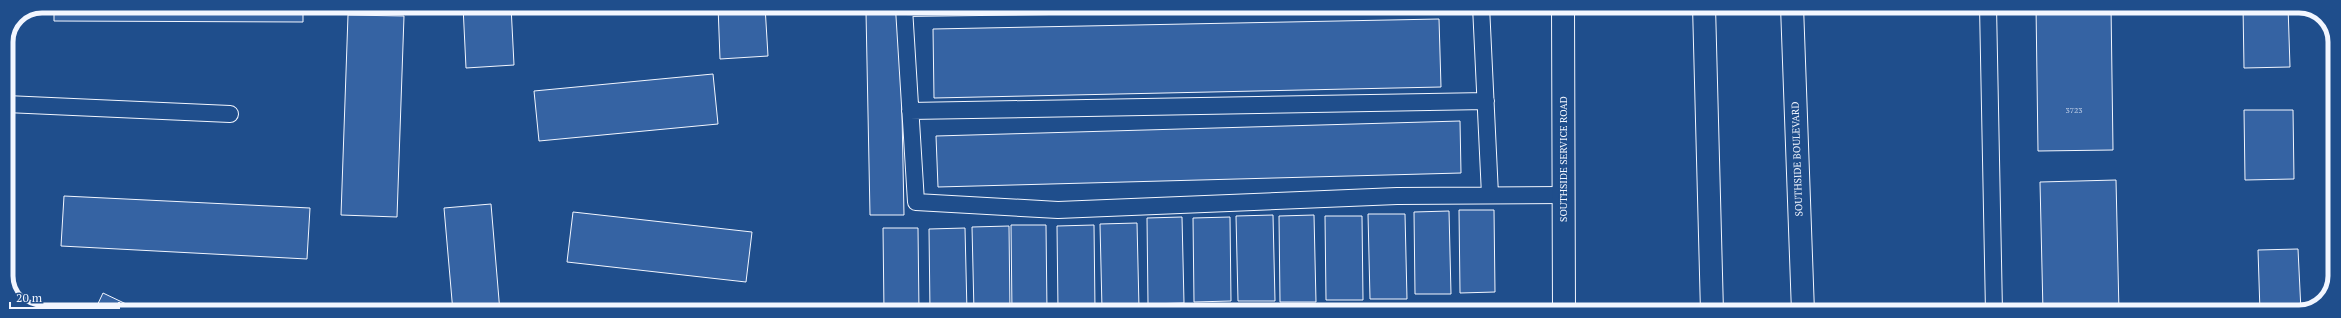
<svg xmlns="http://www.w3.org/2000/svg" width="2341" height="318" viewBox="0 0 2341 318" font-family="'PT Serif',serif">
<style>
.building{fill:#3563a3;stroke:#f2f6ff}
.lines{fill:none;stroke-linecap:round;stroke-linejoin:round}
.lane-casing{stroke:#f2f6ff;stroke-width:18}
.street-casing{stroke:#f2f6ff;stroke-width:24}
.highway-casing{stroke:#f2f6ff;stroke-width:24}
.lane{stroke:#1f4e8c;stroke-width:16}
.street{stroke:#1f4e8c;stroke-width:22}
.highway{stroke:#1f4e8c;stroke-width:22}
.labels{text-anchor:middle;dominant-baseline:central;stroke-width:3;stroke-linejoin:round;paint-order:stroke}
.number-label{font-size:8px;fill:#c3d1e8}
.street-label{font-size:10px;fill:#f2f6ff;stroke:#1f4e8c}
.rim{fill:none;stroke:#f2f6ff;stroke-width:5}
</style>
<rect width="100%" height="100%" fill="#1f4e8c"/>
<path class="building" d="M 54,6 L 303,6 L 303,22 L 54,21 Z
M 463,6 L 511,6 L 514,65 L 466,68 Z
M 718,6 L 765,6 L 768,56 L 720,59 Z
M 2036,6 L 2111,6 L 2113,150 L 2038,151 Z
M 2243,6 L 2288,6 L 2290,67 L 2244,68 Z
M 866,12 L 900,12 L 904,215 L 870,215 Z
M 348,15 L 404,16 L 397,217 L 341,215 Z
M 1439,19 L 1441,87 L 934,98 L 933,29 Z
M 713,74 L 718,124 L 539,141 L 534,91 Z
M 2244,110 L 2293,110 L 2294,179 L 2245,180 Z
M 1460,121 L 1461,173 L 938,187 L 936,136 Z
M 2116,180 L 2119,312 L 2043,312 L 2040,182 Z
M 64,196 L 310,208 L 307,259 L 61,246 Z
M 491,204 L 500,312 L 453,312 L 444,208 Z
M 1459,210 L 1494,210 L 1495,292 L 1460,293 Z
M 1449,211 L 1451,294 L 1415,294 L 1414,212 Z
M 573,212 L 752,232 L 746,282 L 567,262 Z
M 1368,214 L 1405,214 L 1407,299 L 1370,299 Z
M 1273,215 L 1275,301 L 1238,301 L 1236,216 Z
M 1314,215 L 1316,302 L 1280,302 L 1279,216 Z
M 1325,216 L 1362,216 L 1363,300 L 1326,300 Z
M 1182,217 L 1184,303 L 1148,304 L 1147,218 Z
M 1230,217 L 1231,301 L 1194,302 L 1193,218 Z
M 1137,223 L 1139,308 L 1102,309 L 1100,224 Z
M 1011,225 L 1046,225 L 1047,311 L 1012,312 Z
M 1094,225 L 1095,309 L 1058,310 L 1057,226 Z
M 1009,226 L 1010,311 L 974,312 L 972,227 Z
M 883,228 L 918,228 L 919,312 L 884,312 Z
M 965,228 L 967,312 L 930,312 L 929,229 Z
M 2298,249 L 2301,311 L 2260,312 L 2258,250 Z
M 103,293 L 143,312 L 94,312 Z"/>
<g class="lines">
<defs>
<path id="lane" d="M 1050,6 L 904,8 L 916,202 L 1058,210 L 1397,196 L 1564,195
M 1481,6 L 1490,195
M 1988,6 L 1994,312
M 6,104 L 230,114
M 910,111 L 1486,101"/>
<path id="street" d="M 1563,6 L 1564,312"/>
<path id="highway" d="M 1704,6 L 1712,312
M 1792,6 L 1803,312"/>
</defs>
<use href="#lane" class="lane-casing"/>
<use href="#street" class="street-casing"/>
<use href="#highway" class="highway-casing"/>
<use href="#lane" class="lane"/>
<use href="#street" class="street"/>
<use href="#highway" class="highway"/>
</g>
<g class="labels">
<g class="number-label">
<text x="2074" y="110">3723</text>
</g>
<g class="street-label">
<text transform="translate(1563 159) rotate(-90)">SOUTHSIDE SERVICE ROAD</text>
<text transform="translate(1797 159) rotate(-92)">SOUTHSIDE BOULEVARD</text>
</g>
</g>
<path d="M0 0H2341V318H0ZM42 13H2299A29 29 0 0 1 2328 42V276A29 29 0 0 1 2299 305H42A29 29 0 0 1 13 276V42A29 29 0 0 1 42 13Z" fill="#1f4e8c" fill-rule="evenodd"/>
<path class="rim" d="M42 13H2299A29 29 0 0 1 2328 42V276A29 29 0 0 1 2299 305H42A29 29 0 0 1 13 276V42A29 29 0 0 1 42 13Z"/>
<path d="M10 302v6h109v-6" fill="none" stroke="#f2f6ff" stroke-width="2"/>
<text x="16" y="302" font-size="12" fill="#f2f6ff" stroke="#1f4e8c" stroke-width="3" paint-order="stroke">20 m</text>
</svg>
